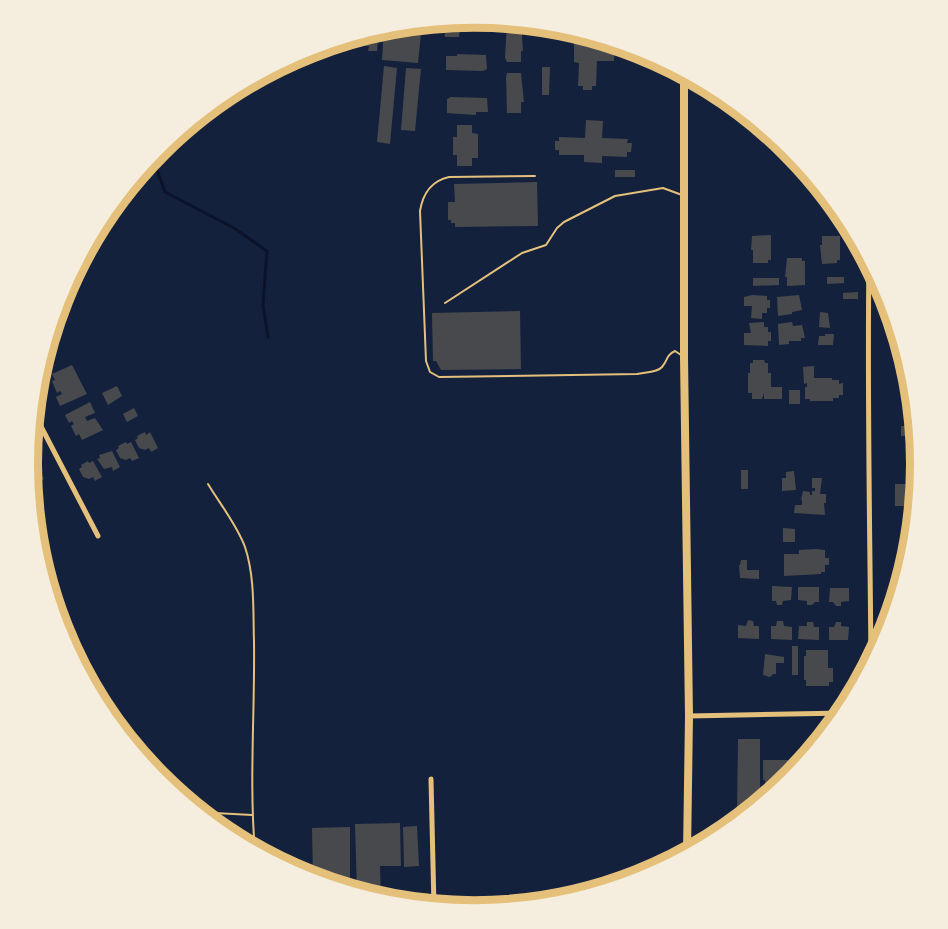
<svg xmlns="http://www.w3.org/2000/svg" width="948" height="929" viewBox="0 0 948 929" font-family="'Exo 2',sans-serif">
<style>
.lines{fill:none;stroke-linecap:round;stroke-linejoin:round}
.stream{stroke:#0b132b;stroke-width:3}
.building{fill:#48494c}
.service{stroke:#e5c07b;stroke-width:2}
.minor{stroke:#e5c07b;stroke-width:5}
.trunk{stroke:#e5c07b;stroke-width:8}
.rim{fill:none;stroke:#e5c07b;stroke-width:8}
</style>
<rect width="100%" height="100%" fill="#14213d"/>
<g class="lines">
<path class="stream" d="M 152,156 L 165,192 L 234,228 L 267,251 L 263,305 L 268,337"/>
</g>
<path class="building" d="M 461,19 L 459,37 L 445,37 L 443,21 Z
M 507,22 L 521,23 L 523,51 L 521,51 L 521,62 L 507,62 L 505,58 Z
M 422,23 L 418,63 L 382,60 L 384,27 Z
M 379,29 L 377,51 L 368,51 L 369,46 L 365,46 L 366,33 Z
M 580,32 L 597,38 L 597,44 L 615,44 L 614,61 L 597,61 L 596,86 L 592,86 L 592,90 L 583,90 L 583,86 L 578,86 L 579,63 L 574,62 L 574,40 L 580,40 Z
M 457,54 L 486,55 L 487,69 L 483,71 L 446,70 L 446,56 L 457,56 Z
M 384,66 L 397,68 L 390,144 L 377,142 Z
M 542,67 L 550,67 L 549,95 L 542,95 Z
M 406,68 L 421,69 L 415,131 L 401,130 Z
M 507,73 L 521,73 L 524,102 L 521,102 L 521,113 L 507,113 L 506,77 Z
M 451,97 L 487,98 L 488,112 L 476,112 L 476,115 L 447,113 L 447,99 Z
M 586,120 L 603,121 L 602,138 L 628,139 L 627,143 L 632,143 L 631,152 L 627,152 L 627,157 L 602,156 L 602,163 L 584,162 L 584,155 L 559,155 L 559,150 L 555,150 L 555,141 L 559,141 L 559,137 L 585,138 Z
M 457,125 L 472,125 L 472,133 L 478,134 L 478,158 L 472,158 L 472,166 L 457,166 L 457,155 L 453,155 L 453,137 L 457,137 Z
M 615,170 L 635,170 L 635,177 L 615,177 Z
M 537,182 L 538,226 L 455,227 L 455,223 L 451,223 L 451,220 L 448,220 L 448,202 L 455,202 L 454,184 Z
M 771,235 L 771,260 L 768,260 L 768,263 L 753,263 L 753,250 L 751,250 L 752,236 Z
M 822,236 L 840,236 L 840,260 L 837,260 L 837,263 L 822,264 L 820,245 L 822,245 Z
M 787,258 L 802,258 L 802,261 L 805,261 L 805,285 L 787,286 L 787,277 L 785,277 Z
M 827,277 L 844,277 L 844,283 L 827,284 Z
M 753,278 L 779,278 L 779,285 L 753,286 Z
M 858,292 L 858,299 L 843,299 L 843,293 Z
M 752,295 L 767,296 L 767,300 L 770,300 L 770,308 L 767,308 L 767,313 L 762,313 L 762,319 L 751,318 L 752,306 L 744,306 L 744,297 Z
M 799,295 L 802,310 L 792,312 L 792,314 L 778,316 L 777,297 Z
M 520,311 L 521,369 L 441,370 L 436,361 L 433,361 L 432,313 Z
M 820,312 L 828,313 L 830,328 L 819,327 Z
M 764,322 L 764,327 L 768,327 L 768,332 L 771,332 L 771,341 L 768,341 L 768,346 L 744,345 L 744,333 L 751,333 L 749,323 Z
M 792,322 L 793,326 L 802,325 L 805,338 L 801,338 L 801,341 L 789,341 L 789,344 L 779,345 L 778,324 Z
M 825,334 L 834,334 L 833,345 L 818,345 L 819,336 L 825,336 Z
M 753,360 L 764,360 L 765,363 L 768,363 L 768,373 L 771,373 L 771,387 L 782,387 L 782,399 L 764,399 L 764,393 L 762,399 L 752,399 L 752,393 L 748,393 L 748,373 L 750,373 L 750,363 L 753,363 Z
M 72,365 L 87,394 L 60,406 L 56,397 L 62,394 L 60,391 L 57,393 L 52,381 L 55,380 L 52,374 Z
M 814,366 L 814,378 L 832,378 L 832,380 L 839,380 L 839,384 L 843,383 L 843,395 L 839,395 L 839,398 L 833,398 L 833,401 L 810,401 L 810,399 L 805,399 L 805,387 L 807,387 L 807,383 L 804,384 L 803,367 Z
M 117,386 L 122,396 L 108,405 L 102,393 Z
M 789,390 L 800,390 L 800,404 L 789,404 Z
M 90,402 L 95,413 L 85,417 L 87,421 L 95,418 L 103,430 L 82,440 L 79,434 L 76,436 L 71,426 L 74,424 L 72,421 L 69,423 L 65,415 Z
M 134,408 L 138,416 L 127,422 L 123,414 Z
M 909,421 L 916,421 L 920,469 L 911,469 L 910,466 L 912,436 L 901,436 L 901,426 L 909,426 Z
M 145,432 L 146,435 L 150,432 L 158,448 L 151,452 L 149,448 L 145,450 L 139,448 L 135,440 L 138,438 L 137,436 Z
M 126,442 L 127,444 L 131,442 L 139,458 L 132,461 L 130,458 L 126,460 L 120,458 L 116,450 L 119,448 L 118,446 Z
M 112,451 L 120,467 L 113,471 L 112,467 L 104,469 L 97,459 L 100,458 L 99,455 Z
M 88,461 L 89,463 L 93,461 L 102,477 L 95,481 L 93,477 L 89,479 L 83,477 L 79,469 L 82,467 L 81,465 Z
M 37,463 L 44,479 L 30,486 L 29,467 Z
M 741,470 L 748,470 L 748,489 L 741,489 Z
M 794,471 L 796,490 L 782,491 L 782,478 L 786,478 L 786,472 Z
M 812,478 L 822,478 L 820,494 L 826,494 L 826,503 L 824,503 L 825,515 L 794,513 L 795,505 L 802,505 L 802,500 L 801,500 L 803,491 L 810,492 L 810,495 L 812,495 L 812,491 L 815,491 L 815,488 L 812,488 Z
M 895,484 L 913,484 L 913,506 L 895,506 Z
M 41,513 L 47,525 L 44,526 L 47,532 L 37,536 L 36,532 L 34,533 L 33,516 Z
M 783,528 L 795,529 L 795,542 L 783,542 Z
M 816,549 L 825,550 L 825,558 L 829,558 L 829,565 L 825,565 L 825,572 L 821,572 L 821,574 L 784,576 L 784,554 L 799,554 L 799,550 Z
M 741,560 L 747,560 L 747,570 L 759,570 L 759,579 L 740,578 L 739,565 L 740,565 Z
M 46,562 L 50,574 L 52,573 L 55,582 L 53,582 L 55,588 L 48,591 L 40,564 Z
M 772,586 L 792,587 L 791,600 L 783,601 L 782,605 L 777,605 L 776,601 L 772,601 Z
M 798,587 L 819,587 L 819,602 L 815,602 L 812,605 L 807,605 L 807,601 L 798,600 Z
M 830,588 L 849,588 L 849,601 L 841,602 L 841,606 L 836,606 L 833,602 L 829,602 Z
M 748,620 L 753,621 L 754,626 L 759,626 L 759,639 L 738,638 L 738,625 L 746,626 Z
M 777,621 L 783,621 L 784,626 L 792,627 L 792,640 L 771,639 L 771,626 L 776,626 Z
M 807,622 L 813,622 L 814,627 L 819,627 L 819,640 L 798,639 L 799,626 L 807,626 Z
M 836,622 L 841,622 L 841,626 L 849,627 L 848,640 L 829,640 L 829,627 L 834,627 Z
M 792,646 L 798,646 L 798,675 L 792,675 Z
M 806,650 L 828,650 L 828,668 L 833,668 L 833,682 L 829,682 L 829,686 L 806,686 L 806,680 L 804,680 L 804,656 L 806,656 Z
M 765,654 L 784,657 L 784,663 L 776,663 L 776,674 L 773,674 L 770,677 L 763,675 Z
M 738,739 L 760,739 L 760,799 L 763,799 L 762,788 L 765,788 L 765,780 L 763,780 L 763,760 L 788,760 L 788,781 L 748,815 L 737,815 Z
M 400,823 L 401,866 L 380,866 L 381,901 L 357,893 L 355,824 Z
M 417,826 L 419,866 L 404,867 L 403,827 Z
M 350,827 L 350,891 L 313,880 L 312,828 Z
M 428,893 L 429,907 L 383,901 L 383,895 Z"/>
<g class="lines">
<path class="service" d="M 477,21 L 487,19
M 535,176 L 449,177 C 431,181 423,193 420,211 L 426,361 L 430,372 L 439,377 L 637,374 C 644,372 657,373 662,367 C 668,360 666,355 675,351 L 681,355
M 445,303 L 522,253 L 546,245 L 557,228 L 564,222 L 615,196 L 663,188 L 682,195
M 208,484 C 220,504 237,525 245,547 C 255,577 253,611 254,642 C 255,712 249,782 255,851
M 196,812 L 252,815"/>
<path class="minor" d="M 869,261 C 867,395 870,530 871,665
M 33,411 L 98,536
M 689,716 L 845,713
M 431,779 L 434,907"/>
<path class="trunk" d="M 684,73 L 684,357 L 689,716 L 687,854"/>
</g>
<path d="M0 0H948V929H0ZM38 464a436 436 0 1 1 872 0a436 436 0 1 1-872 0Z" fill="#f5edde" fill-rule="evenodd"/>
<path class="rim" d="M38 464a436 436 0 1 1 872 0a436 436 0 1 1-872 0Z"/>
</svg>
